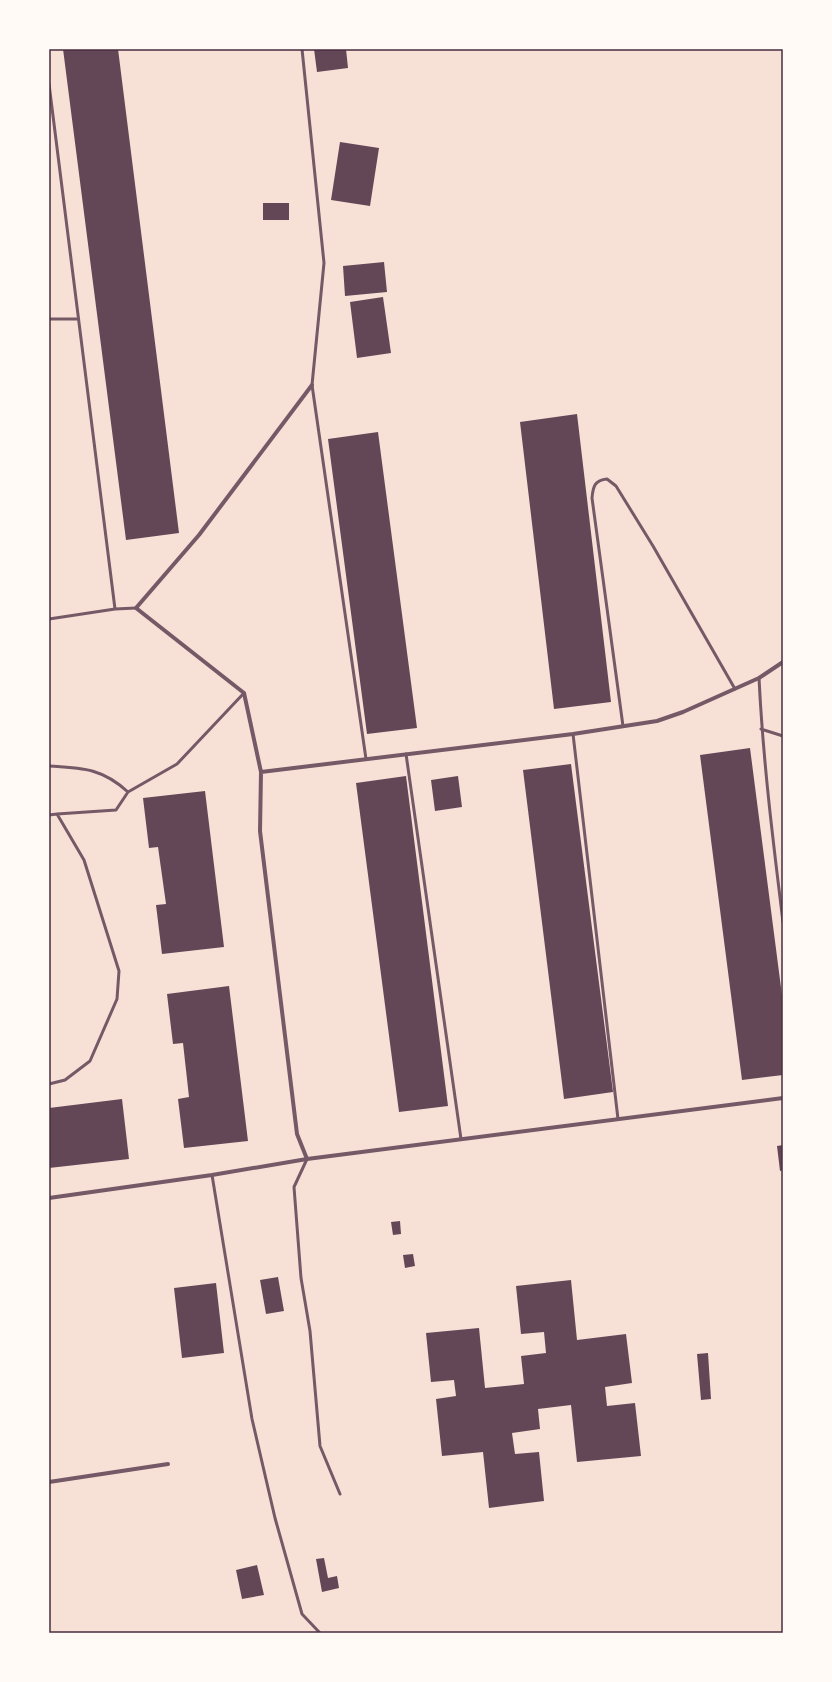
<svg xmlns="http://www.w3.org/2000/svg" width="832" height="1682" viewBox="0 0 832 1682" font-family="Manrope,sans-serif">
<style>
.building{fill:#644757}
.lines{fill:none;stroke-linecap:round;stroke-linejoin:round}
.service{stroke:#755966;stroke-width:3}
.minor{stroke:#755966;stroke-width:4}
.neatline{fill:none;stroke:#4a2c40;stroke-width:1.5}
</style>
<rect width="100%" height="100%" fill="#f7e1d7"/>
<path class="building" d="M 63,49 L 118,49 L 179,533 L 126,540 Z
M 314,49 L 346,49 L 348,68 L 317,72 Z
M 340,142 L 379,148 L 370,206 L 331,200 Z
M 263,203 L 289,203 L 289,220 L 263,220 Z
M 384,262 L 387,292 L 345,296 L 343,266 Z
M 383,297 L 391,353 L 357,358 L 350,302 Z
M 577,414 L 611,702 L 554,709 L 520,422 Z
M 378,432 L 417,728 L 367,734 L 328,439 Z
M 750,748 L 783,1003 L 783,1075 L 742,1080 L 700,755 Z
M 571,764 L 613,1092 L 564,1099 L 523,770 Z
M 406,776 L 448,1106 L 399,1112 L 356,783 Z
M 458,776 L 462,807 L 435,811 L 431,780 Z
M 205,791 L 224,947 L 162,954 L 156,905 L 166,904 L 158,847 L 149,848 L 143,798 Z
M 229,986 L 248,1141 L 184,1148 L 178,1099 L 189,1097 L 183,1043 L 173,1044 L 167,994 Z
M 122,1099 L 129,1159 L 49,1168 L 49,1108 Z
M 783,1145 L 783,1170 L 780,1171 L 777,1146 Z
M 400,1221 L 401,1234 L 393,1235 L 391,1222 Z
M 413,1254 L 415,1266 L 405,1268 L 403,1255 Z
M 278,1277 L 284,1311 L 266,1314 L 260,1280 Z
M 571,1280 L 577,1340 L 626,1334 L 632,1383 L 605,1387 L 607,1406 L 635,1403 L 641,1456 L 577,1462 L 571,1405 L 538,1409 L 540,1429 L 512,1433 L 515,1454 L 539,1452 L 544,1501 L 489,1508 L 483,1452 L 442,1456 L 436,1399 L 456,1396 L 454,1380 L 431,1382 L 426,1333 L 479,1328 L 485,1388 L 524,1384 L 521,1356 L 546,1353 L 544,1332 L 521,1334 L 516,1286 Z
M 216,1283 L 224,1353 L 182,1358 L 174,1288 Z
M 708,1353 L 711,1399 L 701,1400 L 697,1354 Z
M 324,1558 L 328,1578 L 337,1576 L 339,1588 L 322,1592 L 316,1559 Z
M 257,1565 L 264,1595 L 242,1599 L 236,1570 Z"/>
<g class="lines">
<path class="service" d="M 302,49 L 324,263 L 312,385 L 366,759
M 49,84 L 115,609
M 49,319 L 78,319
M 49,619 L 115,609 L 136,608
M 759,678 C 763,760 773,841 783,922
M 623,726 L 592,498 C 593,486 595,480 607,479 L 616,486 L 653,546 L 735,689
M 761,729 L 783,736
M 573,734 L 618,1119
M 406,754 L 461,1139
M 49,766 C 82,768 102,768 128,792
M 49,815 L 57,814
M 49,1084 L 65,1080 L 90,1061 L 117,999 L 119,971 L 84,860 L 57,814 L 116,810 L 128,792 L 177,764 L 244,693
M 307,1159 L 294,1187 L 301,1278 L 310,1331 L 320,1446 L 340,1494
M 212,1175 L 252,1419 L 275,1518 L 302,1614 L 320,1633"/>
<path class="minor" d="M 261,772 L 573,734 L 657,721 L 683,712 L 759,678 L 783,662
M 307,1159 L 297,1134 L 260,831 L 261,772 L 244,693 L 136,608 L 199,535 L 312,385
M 49,1198 L 212,1175 L 307,1159 L 783,1098
M 49,1482 L 168,1464"/>
</g>
<rect width="832" height="1682" fill="none" stroke="#fffaf5" stroke-width="100"/>
<rect x="50" y="50" width="732" height="1582" class="neatline"/>
</svg>
